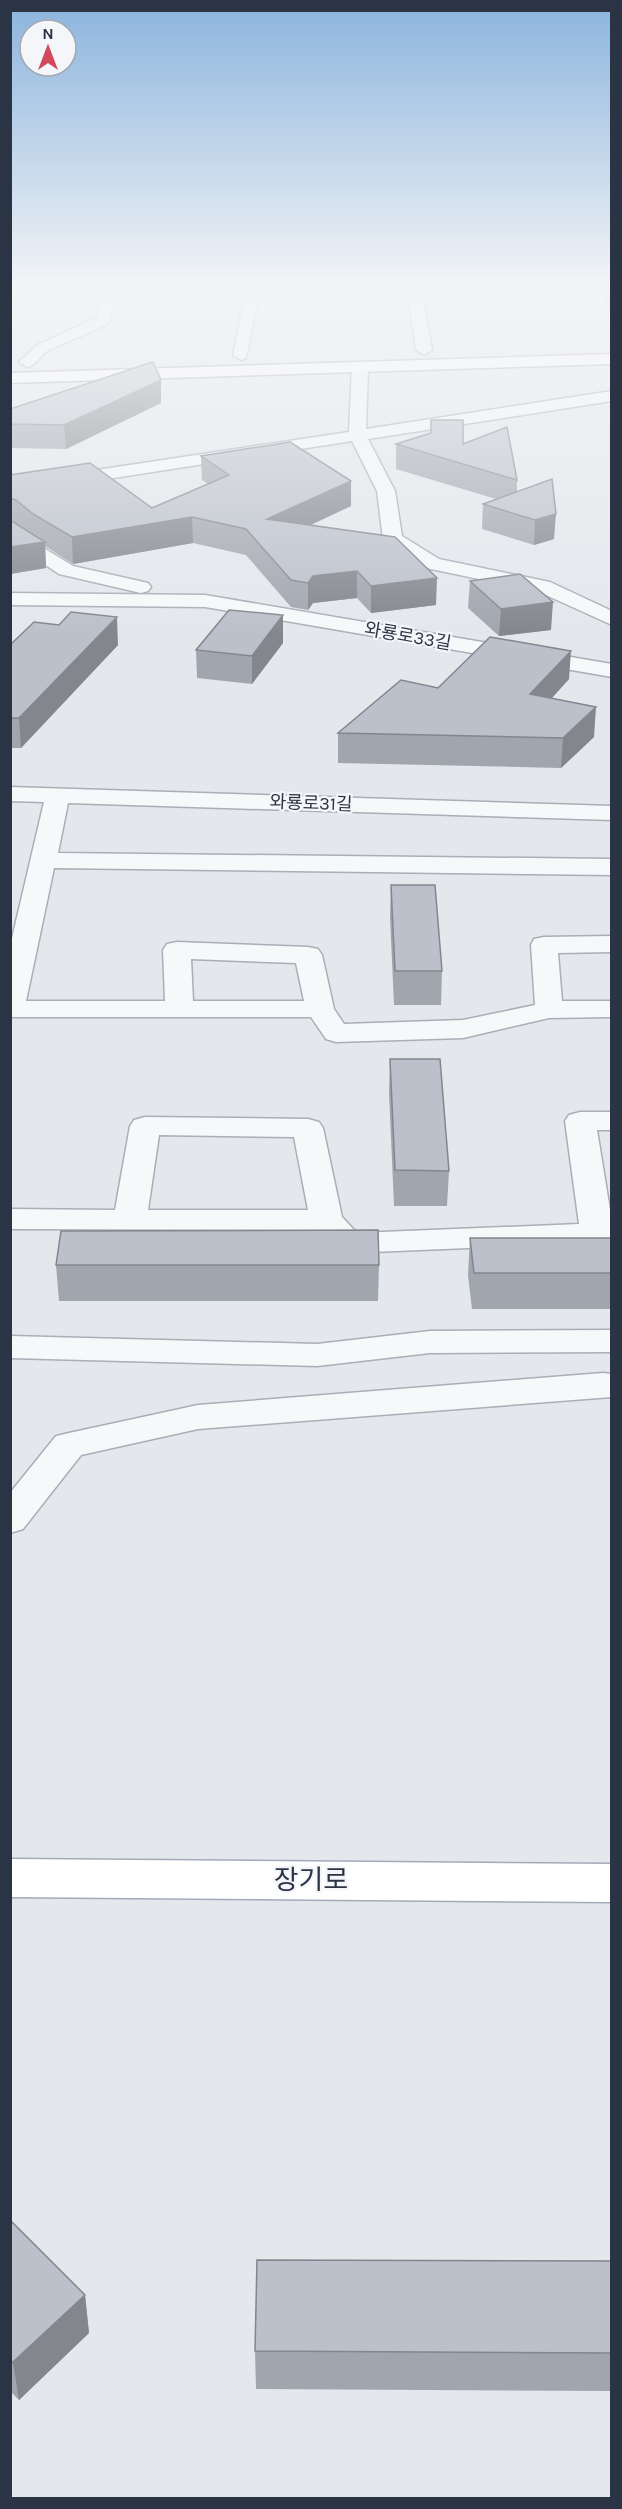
<svg xmlns="http://www.w3.org/2000/svg" width="622" height="2509" viewBox="0 0 622 2509" font-family="Karla,'Noto Sans KR',sans-serif">
<style>
.lines{fill:none;stroke-linecap:round;stroke-linejoin:round}
.minor-casing{stroke:#a9aeb7;stroke-width:3}
.major-casing{stroke:#a3abb8;stroke-width:3}
.minor{fill:#f7f8fa;fill-rule:evenodd}
.major{fill:#fff;fill-rule:evenodd}
.wall{fill:#a1a5ae}
.shaded-wall{fill:#83868d}
.building{fill:#bbc0ca;stroke:#83868d;stroke-width:1.5}
.labels{text-anchor:middle;dominant-baseline:central;stroke-width:4.5;stroke-linejoin:round;paint-order:stroke}
.far-street-label{font-size:18px;fill:#2b3445;stroke:#f4f6f9}
.near-street-label{font-size:27px;fill:#2b3445;stroke:#f4f6f9}
</style>
<rect width="100%" height="100%" fill="#e4e7ec"/>
<g class="lines">
<defs>
<path id="minor" d="M 10,284 L 261,284 L 261,286 L 246,358 L 241,360 L 233,355 L 246,290 L 119,291 L 108,324 L 47,351 L 33,365 L 27,367 L 19,362 L 37,345 L 96,318 L 105,291 L 10,291 Z
M 406,284 L 612,285 L 612,293 L 422,292 L 432,350 L 424,355 L 416,350 Z
M 360,362 L 368,367 L 366,429 L 612,391 L 612,401 L 368,439 L 395,491 L 402,536 L 439,559 L 550,582 L 612,611 L 612,625 L 537,591 L 426,568 L 386,543 L 383,539 L 377,491 L 352,441 L 10,494 L 10,483 L 349,432 L 352,367 Z
M 10,525 L 17,527 L 34,542 L 73,566 L 148,583 L 151,587 L 148,591 L 141,593 L 59,574 L 10,541 Z
M 10,593 L 205,595 L 612,664 L 612,677 L 205,607 L 10,605 Z
M 10,787 L 612,806 L 612,820 L 68,803 L 58,853 L 612,859 L 612,875 L 54,868 L 26,1001 L 165,1001 L 163,950 L 167,944 L 177,942 L 308,947 L 318,949 L 322,955 L 334,1009 L 344,1024 L 463,1020 L 535,1005 L 531,945 L 534,939 L 544,937 L 612,936 L 612,952 L 558,953 L 562,1001 L 612,1001 L 612,1017 L 549,1018 L 463,1038 L 336,1042 L 326,1039 L 311,1017 L 10,1017 L 10,947 L 44,802 L 10,801 ZM 191,959 L 296,963 L 304,1001 L 193,1001 Z
M 580,1112 L 612,1112 L 612,1130 L 597,1130 L 612,1222 L 612,1242 L 349,1253 L 337,1250 L 317,1230 L 10,1229 L 10,1209 L 115,1210 L 130,1126 L 134,1120 L 145,1117 L 308,1119 L 319,1122 L 323,1128 L 342,1217 L 357,1233 L 579,1224 L 565,1121 L 569,1115 ZM 159,1135 L 294,1137 L 308,1210 L 148,1210 Z
M 612,1330 L 612,1352 L 430,1353 L 317,1366 L 10,1358 L 10,1336 L 317,1344 L 430,1331 Z
M 603,1373 L 612,1374 L 612,1397 L 198,1429 L 81,1455 L 23,1529 L 10,1533 L 10,1493 L 56,1436 L 69,1433 L 198,1405 Z"/>
<path id="major" d="M 612,354 L 612,364 L 10,383 L 10,373 Z
M 10,1859 L 612,1864 L 612,1902 L 10,1897 Z"/>
</defs>
<use href="#minor" class="minor-casing"/>
<use href="#major" class="major-casing"/>
<use href="#minor" class="minor"/>
<use href="#major" class="major"/>
</g>
<path class="wall" d="M 605,284 L 612,284 L 612,316 L 604,295 Z
M 161,403 L 66,449 L 10,448 L 10,409 Z
M 396,444 L 463,444 L 517,480 L 517,491 L 554,539 L 534,545 L 482,529 L 483,504 L 496,499 L 396,469 Z
M 201,456 L 351,506 L 310,525 L 436,605 L 371,613 L 357,598 L 313,603 L 308,610 L 291,607 L 246,555 L 193,543 L 73,564 L 45,546 L 46,568 L 10,574 L 10,475 L 152,508 L 208,484 L 202,480 Z
M 470,581 L 551,630 L 499,636 L 468,608 Z
M 283,615 L 283,643 L 252,684 L 197,678 L 196,650 Z
M 10,645 L 118,645 L 21,748 L 10,748 Z
M 569,679 L 552,698 L 594,737 L 561,768 L 338,763 L 338,733 L 438,688 Z
M 391,885 L 442,971 L 441,1005 L 394,1005 L 390,917 Z
M 390,1059 L 449,1171 L 447,1206 L 394,1206 L 389,1093 Z
M 470,1238 L 612,1238 L 612,1309 L 472,1309 L 468,1275 Z
M 56,1265 L 379,1265 L 378,1301 L 59,1301 Z
M 10,2220 L 85,2295 L 89,2333 L 19,2400 L 10,2391 Z
M 612,2261 L 612,2391 L 256,2389 L 255,2351 Z"/>
<path class="shaded-wall" d="M 161,380 L 161,403 L 66,449 L 64,425 Z
M 351,481 L 351,506 L 268,545 L 267,519 Z
M 556,514 L 554,539 L 534,545 L 535,520 Z
M 192,517 L 193,543 L 73,564 L 72,537 Z
M 45,542 L 46,568 L 10,574 L 10,547 Z
M 357,571 L 357,598 L 313,603 L 308,610 L 308,583 L 313,576 Z
M 437,578 L 436,605 L 371,613 L 371,586 Z
M 553,602 L 551,630 L 499,636 L 501,609 Z
M 283,615 L 283,643 L 252,684 L 252,656 Z
M 117,617 L 118,645 L 21,748 L 19,718 Z
M 571,651 L 569,679 L 529,723 L 530,694 Z
M 596,707 L 594,737 L 561,768 L 563,738 Z
M 85,2295 L 89,2333 L 19,2400 L 13,2362 Z"/>
<path class="building" d="M 153,362 L 161,380 L 64,425 L 10,424 L 10,409 Z
M 431,420 L 463,420 L 463,444 L 507,427 L 517,480 L 396,444 L 431,433 Z
M 290,442 L 351,481 L 267,519 L 395,537 L 437,578 L 371,586 L 357,571 L 313,576 L 308,583 L 291,580 L 246,529 L 192,517 L 72,537 L 33,514 L 16,500 L 10,498 L 10,475 L 90,463 L 152,508 L 229,475 L 201,456 Z
M 552,479 L 556,514 L 535,520 L 483,504 Z
M 10,520 L 45,542 L 10,547 Z
M 520,574 L 553,602 L 501,609 L 470,581 Z
M 229,610 L 283,615 L 252,656 L 196,650 Z
M 71,612 L 117,617 L 19,718 L 10,718 L 10,645 L 34,622 L 59,625 Z
M 490,637 L 571,651 L 530,694 L 596,707 L 563,738 L 338,733 L 401,680 L 438,688 Z
M 391,885 L 435,885 L 442,971 L 395,971 Z
M 390,1059 L 440,1059 L 449,1171 L 395,1170 Z
M 378,1230 L 379,1265 L 56,1265 L 61,1231 Z
M 470,1238 L 612,1238 L 612,1273 L 474,1273 Z
M 10,2220 L 85,2295 L 13,2362 L 10,2360 Z
M 257,2260 L 612,2261 L 612,2353 L 255,2351 Z"/>
<linearGradient id="sky" x2="0" y2="1"><stop stop-color="#8bb4dd"/><stop offset="0.45" stop-color="#f3f4f6"/><stop offset="1" stop-color="#f3f4f6" stop-opacity="0"/></linearGradient>
<rect width="622" height="635" fill="url(#sky)"/>
<g class="labels">
<g class="far-street-label">
<text transform="translate(408 636) rotate(10)">와룡로33길</text>
<text transform="translate(311 803) rotate(2)">와룡로31길</text>
</g>
<g class="near-street-label">
<text x="311" y="1880">장기로</text>
</g>
</g>
<rect width="622" height="2509" fill="none" stroke="#2b3445" stroke-width="24"/>
<g transform="translate(48 48)"><circle r="28" fill="#f4f6f9" stroke="#a4a8b1" stroke-width="1.5"/>
<path d="M0-4.5L10 22L0 15L-10 22Z" fill="#d1495b"/>
<text y="-9" font-size="16" font-weight="bold" text-anchor="middle" fill="#2b3445">N</text>
</g>
</svg>
